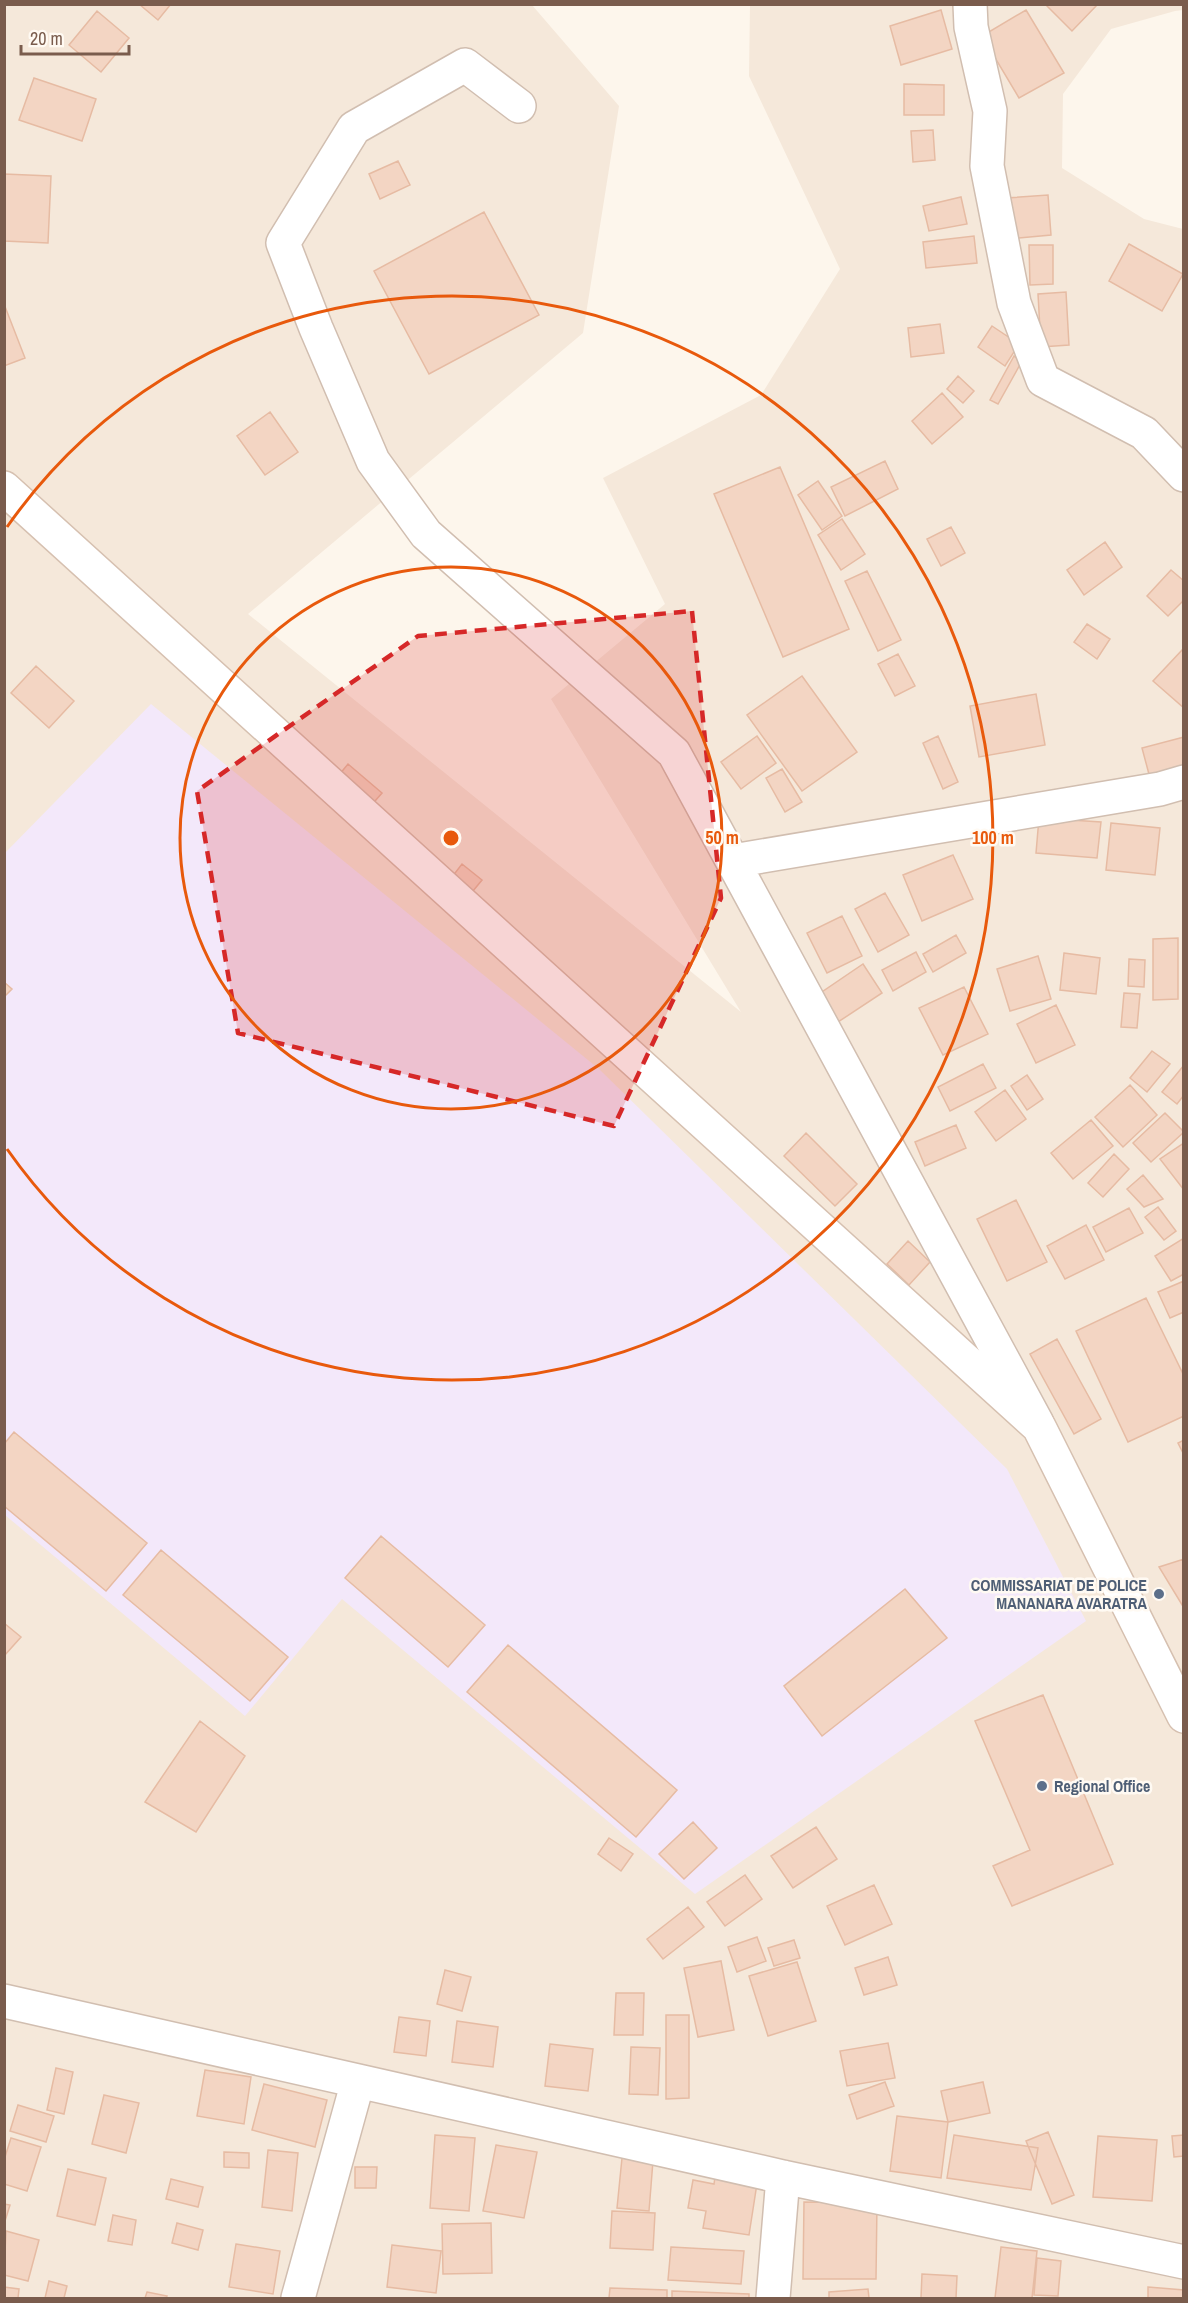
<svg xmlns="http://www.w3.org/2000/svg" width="1188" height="2303" viewBox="0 0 1188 2303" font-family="'Archivo Narrow',sans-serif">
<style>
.residential{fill:#f5e8da}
.education{fill:#f3e8fa}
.building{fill:#f3d5c3;stroke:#e6bba3;stroke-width:1.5}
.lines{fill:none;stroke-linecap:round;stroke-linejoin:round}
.minor-casing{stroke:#d1beb0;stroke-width:36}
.secondary-casing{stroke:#d6c0b0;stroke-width:36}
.minor{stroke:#fff;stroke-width:33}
.secondary{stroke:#fff;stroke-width:33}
.marked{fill:#d62828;fill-opacity:0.2;stroke:#d62828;stroke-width:4.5;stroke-dasharray:12 8;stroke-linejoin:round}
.ring{fill:none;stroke:#e8590c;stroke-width:3}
.service-dot{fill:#5c6f8a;stroke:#fffaf3;stroke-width:2}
.labels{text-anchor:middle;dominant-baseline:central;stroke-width:5;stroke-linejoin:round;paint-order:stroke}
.service-label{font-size:16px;font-weight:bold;fill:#4e5e75;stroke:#fffaf3;text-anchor:end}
.centre{fill:#e8590c;stroke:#fffaf3;stroke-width:3}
.ring-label{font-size:18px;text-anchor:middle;font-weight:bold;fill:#e8590c;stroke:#fffaf3;stroke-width:5;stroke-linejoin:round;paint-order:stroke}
</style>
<rect width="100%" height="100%" fill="#fdf6ec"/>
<path class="residential" d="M 5,5 L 532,5 L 619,106 L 583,333 L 248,614 L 741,1012 L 551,699 L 665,604 L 603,478 L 761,395 L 840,269 L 749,76 L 750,5 L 1183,5 L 1183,10 L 1175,11 L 1111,29 L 1063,94 L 1062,168 L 1144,219 L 1183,229 L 1183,2298 L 5,2298 Z"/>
<path class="education" d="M 151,704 L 599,1069 L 1007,1469 L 1086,1621 L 695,1894 L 342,1599 L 245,1716 L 5,1515 L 5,853 Z"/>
<path class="building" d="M 139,4 L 171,4 L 158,20 Z
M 1045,4 L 1098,4 L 1072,31 Z
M 941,10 L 952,49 L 901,65 L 890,26 Z
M 1026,10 L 1064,73 L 1019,98 L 982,36 Z
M 97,11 L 129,38 L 101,72 L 69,45 Z
M 34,78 L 96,99 L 82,141 L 19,120 Z
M 904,84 L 944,85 L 944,115 L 904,115 Z
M 933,130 L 935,160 L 913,162 L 911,131 Z
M 398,161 L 410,185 L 380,199 L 369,174 Z
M 4,174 L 51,176 L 48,243 L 4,241 Z
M 1048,195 L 1051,235 L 1009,239 L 1006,198 Z
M 961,197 L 967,224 L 929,231 L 923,206 Z
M 484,212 L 539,315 L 429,374 L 374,271 Z
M 974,236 L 977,263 L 926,268 L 923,242 Z
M 1129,244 L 1183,274 L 1162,311 L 1109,281 Z
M 1029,245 L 1053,245 L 1053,284 L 1030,285 Z
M 1066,292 L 1069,345 L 1041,347 L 1038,294 Z
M 4,304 L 25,358 L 4,366 Z
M 940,324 L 944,353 L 911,357 L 908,328 Z
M 992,326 L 1019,344 L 1005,366 L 978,347 Z
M 1014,356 L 1022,361 L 998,404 L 990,400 Z
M 958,376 L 974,391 L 963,403 L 947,389 Z
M 942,393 L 963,417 L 932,444 L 912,421 Z
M 270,412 L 298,452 L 265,475 L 237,436 Z
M 885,461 L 898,489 L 845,516 L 831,487 Z
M 780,467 L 849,629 L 783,657 L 714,494 Z
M 818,481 L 842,516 L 822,530 L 798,495 Z
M 842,519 L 865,554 L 841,570 L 818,535 Z
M 951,527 L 965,553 L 941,566 L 927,539 Z
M 1105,542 L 1122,567 L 1084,595 L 1067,570 Z
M 1171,570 L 1184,581 L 1184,600 L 1168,616 L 1147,596 Z
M 867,571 L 901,640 L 878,651 L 845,581 Z
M 1087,624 L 1110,639 L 1097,659 L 1074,642 Z
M 1184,648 L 1184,708 L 1153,681 Z
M 898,654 L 915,686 L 895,696 L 878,664 Z
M 36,666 L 74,701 L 49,728 L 11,693 Z
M 802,676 L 857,752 L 802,791 L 747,715 Z
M 1036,694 L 1045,745 L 979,757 L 970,706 Z
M 757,736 L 776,763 L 741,789 L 721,762 Z
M 938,736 L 958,782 L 943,789 L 923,743 Z
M 1184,737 L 1184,770 L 1150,778 L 1142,748 Z
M 348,764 L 382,793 L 368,809 L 334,781 Z
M 782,769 L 802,802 L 785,812 L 766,778 Z
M 1039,818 L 1101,822 L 1097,858 L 1036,853 Z
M 1111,823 L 1160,828 L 1155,875 L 1106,870 Z
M 953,855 L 973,899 L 922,921 L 903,875 Z
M 462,864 L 482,880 L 468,897 L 448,882 Z
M 885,893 L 909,935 L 878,952 L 855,909 Z
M 842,916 L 862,956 L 827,973 L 807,933 Z
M 956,935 L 966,953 L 933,972 L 923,954 Z
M 1178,938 L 1178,999 L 1153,1000 L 1153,939 Z
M 916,952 L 926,972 L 893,991 L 882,970 Z
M 1064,953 L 1100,958 L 1096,994 L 1060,990 Z
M 1038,956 L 1051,999 L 1010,1011 L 997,969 Z
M 1129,959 L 1145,960 L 1144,987 L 1128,986 Z
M 863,964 L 882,993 L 835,1024 L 816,996 Z
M 4,982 L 12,989 L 4,997 Z
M 964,987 L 988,1034 L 943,1055 L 919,1008 Z
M 1124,993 L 1140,994 L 1137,1028 L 1121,1027 Z
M 1056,1005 L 1075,1045 L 1036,1063 L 1017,1024 Z
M 1152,1051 L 1170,1064 L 1147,1092 L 1130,1078 Z
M 983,1064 L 996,1088 L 950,1111 L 938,1087 Z
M 1184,1065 L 1184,1095 L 1177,1104 L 1162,1092 Z
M 1027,1075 L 1043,1099 L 1027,1110 L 1011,1086 Z
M 1130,1085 L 1157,1115 L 1123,1147 L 1095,1117 Z
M 1005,1090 L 1026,1119 L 996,1141 L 975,1112 Z
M 1165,1113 L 1184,1132 L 1151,1162 L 1133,1143 Z
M 1091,1120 L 1113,1146 L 1073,1179 L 1051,1153 Z
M 956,1125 L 966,1148 L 925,1166 L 915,1142 Z
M 806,1133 L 857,1184 L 835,1206 L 784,1156 Z
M 1184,1143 L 1184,1190 L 1160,1159 Z
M 1114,1154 L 1129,1169 L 1103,1197 L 1088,1183 Z
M 1143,1175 L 1163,1199 L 1144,1207 L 1127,1189 Z
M 1016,1200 L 1047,1262 L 1007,1281 L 977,1219 Z
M 1158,1207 L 1176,1231 L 1164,1240 L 1145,1217 Z
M 1129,1208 L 1143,1233 L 1106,1252 L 1093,1227 Z
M 1086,1225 L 1104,1260 L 1065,1279 L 1047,1246 Z
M 1184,1238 L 1184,1274 L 1171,1281 L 1155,1256 Z
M 908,1241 L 930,1262 L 909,1285 L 887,1264 Z
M 1184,1281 L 1184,1312 L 1170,1318 L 1158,1292 Z
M 1146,1298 L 1184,1376 L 1184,1416 L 1128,1442 L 1076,1331 Z
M 1057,1339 L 1101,1419 L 1074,1434 L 1030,1354 Z
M 14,1432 L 147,1543 L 106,1591 L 4,1506 L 4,1444 Z
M 1184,1440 L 1184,1455 L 1178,1443 Z
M 381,1536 L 485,1625 L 448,1667 L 345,1578 Z
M 161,1550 L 288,1657 L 250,1701 L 123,1595 Z
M 1184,1559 L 1184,1608 L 1159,1567 Z
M 905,1589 L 947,1638 L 822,1736 L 784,1686 Z
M 4,1623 L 21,1637 L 4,1656 Z
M 508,1645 L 677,1790 L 636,1837 L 467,1692 Z
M 1043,1695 L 1113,1864 L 1012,1906 L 993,1866 L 1030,1850 L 975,1721 Z
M 200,1721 L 245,1756 L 196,1832 L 145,1802 Z
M 693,1822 L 717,1848 L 684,1879 L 659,1854 Z
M 816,1827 L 837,1859 L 793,1888 L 771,1856 Z
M 609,1838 L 633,1854 L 621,1871 L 598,1854 Z
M 745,1875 L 762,1899 L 725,1926 L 707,1902 Z
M 874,1885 L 892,1924 L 845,1945 L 827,1906 Z
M 688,1907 L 704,1927 L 663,1959 L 647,1939 Z
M 757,1937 L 766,1961 L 737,1972 L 728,1947 Z
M 794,1940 L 800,1958 L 774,1966 L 768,1948 Z
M 888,1957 L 897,1985 L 864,1995 L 855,1968 Z
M 721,1961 L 734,2030 L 698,2037 L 684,1968 Z
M 797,1962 L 816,2021 L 768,2036 L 749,1976 Z
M 445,1970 L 471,1977 L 462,2011 L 437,2004 Z
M 616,1993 L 644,1993 L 643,2035 L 614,2035 Z
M 666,2015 L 689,2015 L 689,2098 L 666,2099 Z
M 399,2017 L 430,2021 L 426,2056 L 394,2052 Z
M 457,2021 L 498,2027 L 493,2067 L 452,2062 Z
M 888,2043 L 895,2078 L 847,2086 L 840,2051 Z
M 550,2044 L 593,2049 L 588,2091 L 545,2086 Z
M 631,2047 L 660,2048 L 658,2095 L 629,2094 Z
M 56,2068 L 73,2072 L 64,2114 L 47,2110 Z
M 205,2070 L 251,2077 L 244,2124 L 197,2116 Z
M 885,2082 L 894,2106 L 857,2119 L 849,2095 Z
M 983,2082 L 990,2113 L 948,2122 L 941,2091 Z
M 264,2084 L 327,2100 L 315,2147 L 252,2130 Z
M 104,2095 L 139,2103 L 126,2153 L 92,2144 Z
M 18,2105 L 54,2116 L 46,2142 L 10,2131 Z
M 897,2116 L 948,2122 L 941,2178 L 890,2171 Z
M 1048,2132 L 1074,2195 L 1052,2204 L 1026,2141 Z
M 435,2135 L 475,2138 L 469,2211 L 430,2208 Z
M 954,2135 L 1038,2148 L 1031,2190 L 947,2178 Z
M 1184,2135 L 1184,2156 L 1174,2157 L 1172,2136 Z
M 1098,2136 L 1157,2140 L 1152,2201 L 1093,2197 Z
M 11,2138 L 41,2147 L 27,2191 L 4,2184 L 4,2160 Z
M 496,2145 L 537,2152 L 524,2218 L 483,2211 Z
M 268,2150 L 298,2153 L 292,2211 L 262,2207 Z
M 224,2152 L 249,2153 L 249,2168 L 224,2167 Z
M 622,2158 L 653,2161 L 649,2211 L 617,2208 Z
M 355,2167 L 377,2167 L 376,2188 L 355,2188 Z
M 68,2169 L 106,2178 L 95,2225 L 57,2216 Z
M 716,2170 L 758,2177 L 749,2235 L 703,2228 L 706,2211 L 688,2208 L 693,2180 L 714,2184 Z
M 171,2179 L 203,2187 L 198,2207 L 166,2199 Z
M 804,2202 L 877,2203 L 876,2279 L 803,2279 Z
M 4,2204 L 10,2205 L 5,2221 L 4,2221 Z
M 612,2211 L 655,2213 L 653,2250 L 610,2248 Z
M 113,2215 L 136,2220 L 132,2245 L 108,2241 Z
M 177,2223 L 203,2230 L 198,2250 L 172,2243 Z
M 491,2223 L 492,2273 L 443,2274 L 442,2224 Z
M 6,2231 L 39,2240 L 28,2281 L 4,2275 Z
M 236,2244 L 280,2251 L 273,2294 L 229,2287 Z
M 392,2245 L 441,2251 L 436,2293 L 387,2287 Z
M 671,2247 L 744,2251 L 741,2284 L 668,2280 Z
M 1001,2247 L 1037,2251 L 1032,2298 L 995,2298 Z
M 1037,2258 L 1061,2261 L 1058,2296 L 1034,2295 Z
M 922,2274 L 957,2276 L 956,2298 L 921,2298 Z
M 49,2281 L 67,2286 L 64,2298 L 45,2298 Z
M 4,2287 L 19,2289 L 18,2298 L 4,2298 Z
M 1148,2287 L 1184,2290 L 1184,2298 L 1148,2298 Z
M 610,2288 L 667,2290 L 667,2298 L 609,2298 Z
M 868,2289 L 869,2298 L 829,2298 L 829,2292 Z
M 672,2291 L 749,2294 L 749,2298 L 672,2298 Z
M 147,2292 L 167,2296 L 166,2298 L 145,2298 Z"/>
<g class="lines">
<defs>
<path id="minor" d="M 970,4 L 971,27 L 990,111 L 987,166 L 1014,303 L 1043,380 L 1144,433 L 1184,475
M 519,106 L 465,65 L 354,128 L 283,243 L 316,328 L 373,461 L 426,534 L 674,753 L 1037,1423
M 733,861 L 1160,789 L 1184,782
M 4,2001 L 783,2177 L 1184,2262
M 298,2298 L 358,2081
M 773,2298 L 783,2177"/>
<path id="secondary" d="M 4,488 L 1039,1427 L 1184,1716"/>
</defs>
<use href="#minor" class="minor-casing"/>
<use href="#secondary" class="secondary-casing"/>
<use href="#minor" class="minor"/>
<use href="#secondary" class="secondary"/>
</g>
<path class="marked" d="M 692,611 L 721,898 L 614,1126 L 238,1033 L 197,791 L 418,636 Z"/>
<g class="ring">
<circle cx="451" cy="838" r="271"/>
<path d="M7 527A542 542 0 1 1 7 1149"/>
</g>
<g class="service-dot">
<circle cx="1159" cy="1594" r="6"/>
<circle cx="1042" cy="1786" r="6"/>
</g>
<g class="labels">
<g class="service-label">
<text x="1147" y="1585">COMMISSARIAT DE POLICE<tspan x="1147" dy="18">MANANARA AVARATRA</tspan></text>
<text x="1054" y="1786" text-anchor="start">Regional Office</text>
</g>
</g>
<circle cx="451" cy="838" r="9" class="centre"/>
<g class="ring-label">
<text x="722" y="844">50 m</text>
<text x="993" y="844">100 m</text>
</g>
<rect width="1188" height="2303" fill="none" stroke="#7a5c4d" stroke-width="12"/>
<path d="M21 45v9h108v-9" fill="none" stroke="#7a5c4d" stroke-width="3"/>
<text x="30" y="45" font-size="18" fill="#7a5c4d" stroke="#fffaf3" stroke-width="4.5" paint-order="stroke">20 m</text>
</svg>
